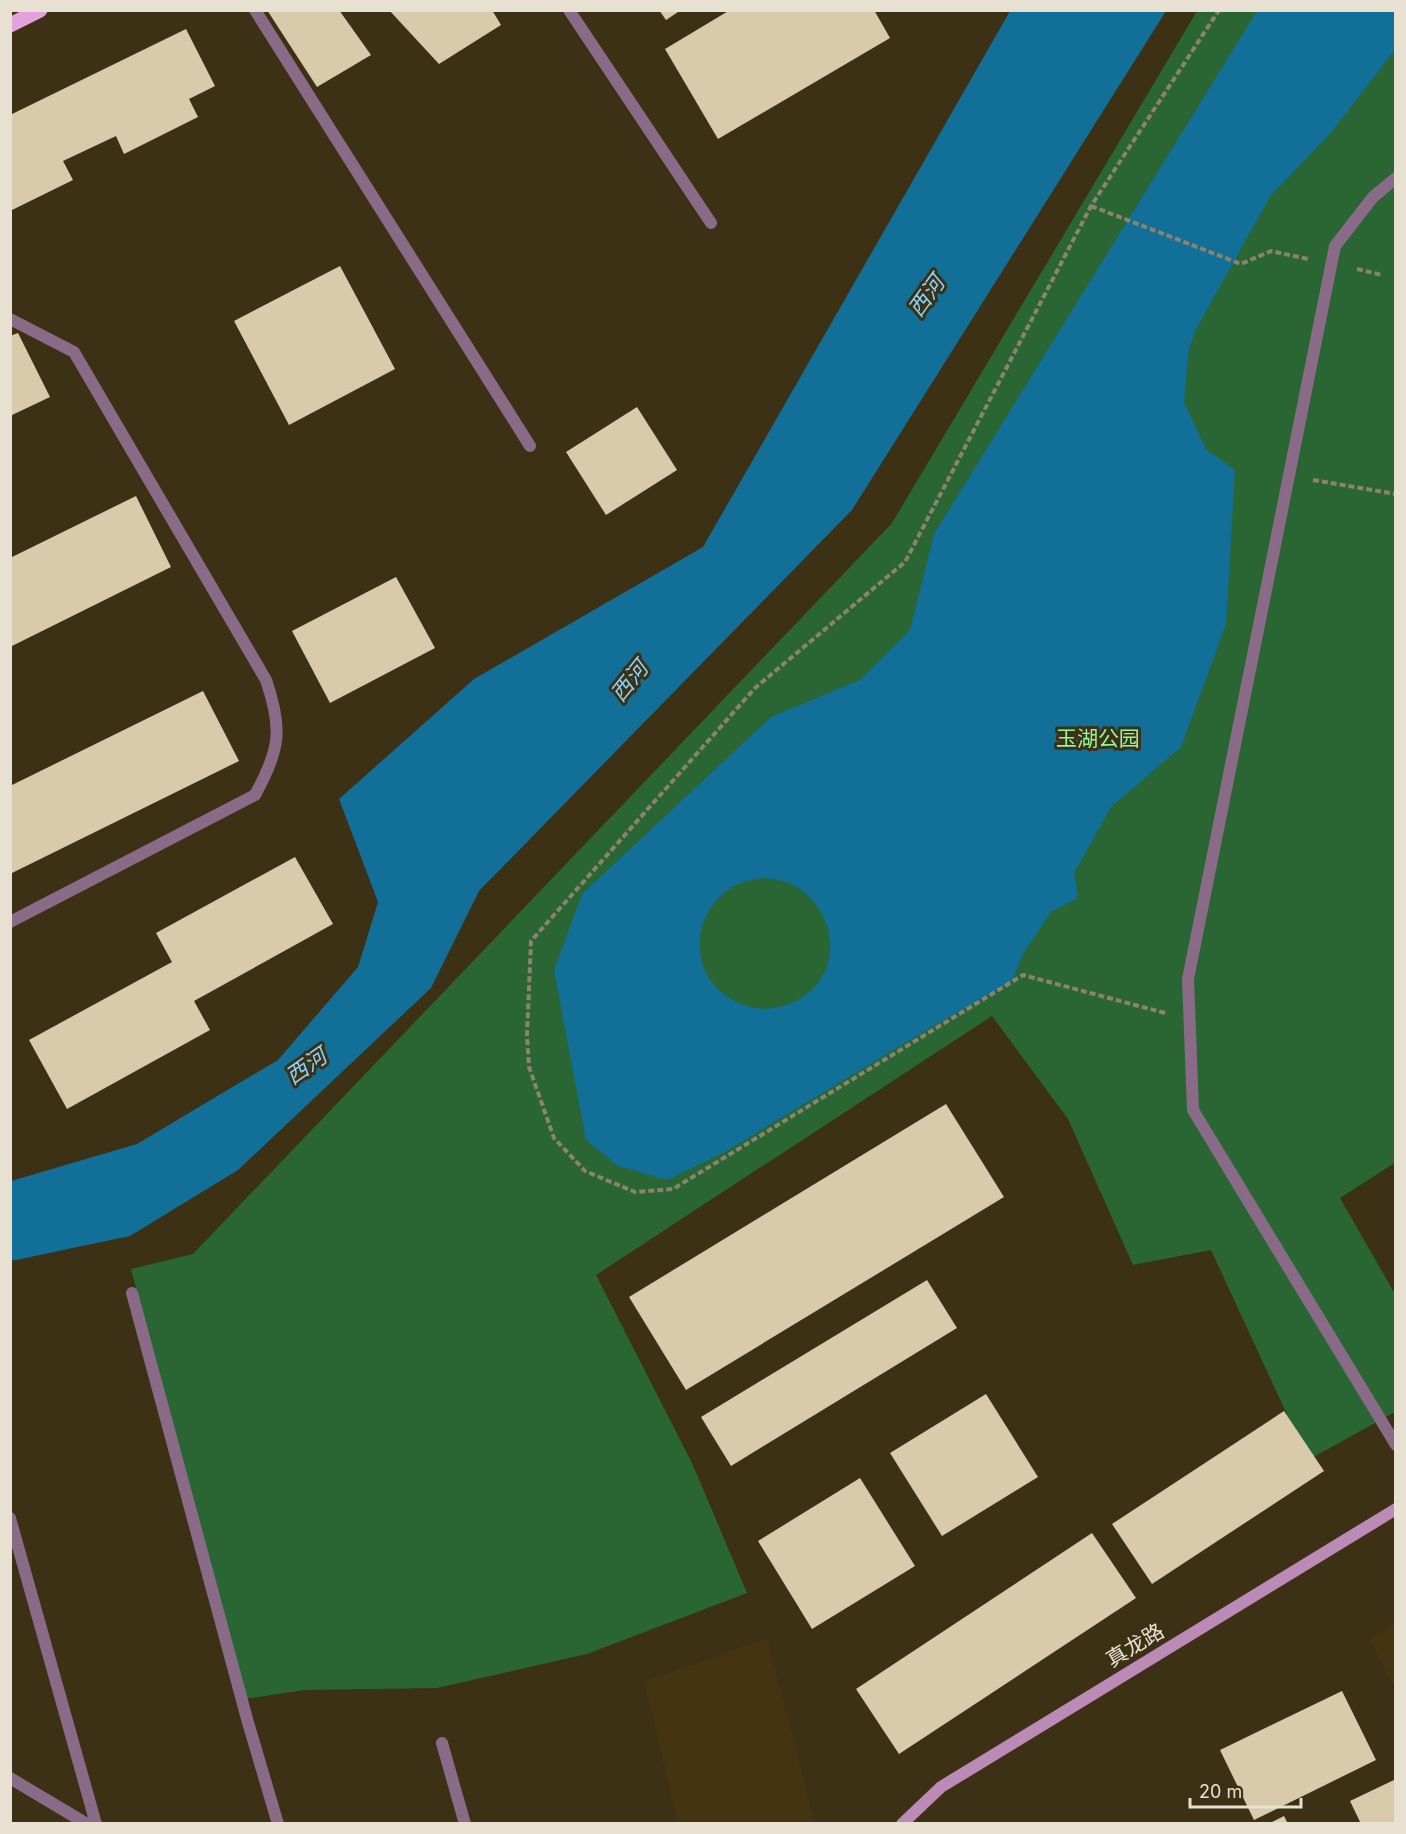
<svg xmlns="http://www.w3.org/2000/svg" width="1406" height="1834" viewBox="0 0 1406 1834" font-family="Inter,'Noto Sans SC',sans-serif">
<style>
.built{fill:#443412}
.green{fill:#296633}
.water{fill:#126f97;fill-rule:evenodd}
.building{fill:#d9caab}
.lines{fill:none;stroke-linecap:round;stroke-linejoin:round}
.path{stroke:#8c826d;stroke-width:4;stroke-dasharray:6 3;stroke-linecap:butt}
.lane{stroke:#8a6b87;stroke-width:12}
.street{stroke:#8a6b87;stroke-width:12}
.secondary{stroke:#bc8ab7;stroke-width:12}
.primary{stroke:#e3a2dc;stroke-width:15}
.labels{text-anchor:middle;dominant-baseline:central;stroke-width:6;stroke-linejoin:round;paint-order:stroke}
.park-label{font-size:21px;fill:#90f79d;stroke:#3c3015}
.street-label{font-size:21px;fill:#e8e1d1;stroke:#3c3015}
.water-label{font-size:22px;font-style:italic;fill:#89d4fd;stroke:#3c3015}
</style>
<rect width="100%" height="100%" fill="#3c3015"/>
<path class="built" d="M 1395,1623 L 1395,1689 L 1369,1639 Z
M 767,1638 L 815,1823 L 678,1823 L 644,1682 Z"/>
<path class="green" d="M 1197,11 L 1395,11 L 1396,1162 L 1340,1198 L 1395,1294 L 1395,1412 L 1308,1460 L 1211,1250 L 1133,1265 L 1068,1119 L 992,1016 L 596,1275 L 692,1463 L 747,1593 L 587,1654 L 437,1688 L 304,1690 L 245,1699 L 131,1269 L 193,1254 L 892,523 Z"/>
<path class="water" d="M 1010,11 L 1166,11 L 852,510 L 479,891 L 431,988 L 238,1170 L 130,1236 L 11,1261 L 11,1181 L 137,1144 L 278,1060 L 358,967 L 378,902 L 339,799 L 474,679 L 703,547 Z
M 1257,11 L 1395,11 L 1394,51 L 1330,134 L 1271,195 L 1196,329 L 1189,349 L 1184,402 L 1206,449 L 1235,470 L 1226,624 L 1181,747 L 1111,807 L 1074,873 L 1078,898 L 1051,912 L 1023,954 L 1012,981 L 930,1028 L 725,1152 L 667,1180 L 618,1166 L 586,1140 L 554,970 L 582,894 L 771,717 L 860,680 L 910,630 L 934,534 ZM 762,878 C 771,879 781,880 789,883 C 820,897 838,933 827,966 C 813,1004 766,1020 733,1000 C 721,993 710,983 705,971 C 691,939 705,901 736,885 C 743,881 754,880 762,878 Z"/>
<path class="building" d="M 267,10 L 339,10 L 371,55 L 317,87 Z
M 389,10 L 492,10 L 501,25 L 439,64 Z
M 659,10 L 681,10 L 666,20 Z
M 730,10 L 874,10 L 890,38 L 718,139 L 665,49 Z
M 186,29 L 215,86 L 189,99 L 198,117 L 124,154 L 116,136 L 63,161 L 73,180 L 10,211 L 10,115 Z
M 340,266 L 395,369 L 289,425 L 234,321 Z
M 18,333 L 50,397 L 10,416 L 10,336 Z
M 637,407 L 677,470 L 606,515 L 566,452 Z
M 136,496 L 171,567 L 10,647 L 10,558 Z
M 396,577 L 435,648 L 330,703 L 292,631 Z
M 203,691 L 239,761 L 10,874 L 10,786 Z
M 295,857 L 333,924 L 194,1001 L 210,1030 L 67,1109 L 29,1040 L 172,962 L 156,933 Z
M 946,1104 L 1004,1197 L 686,1390 L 629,1297 Z
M 927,1280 L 957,1328 L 731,1466 L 701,1417 Z
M 986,1394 L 1038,1477 L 942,1536 L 890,1453 Z
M 1284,1411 L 1324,1471 L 1152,1584 L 1112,1524 Z
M 860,1478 L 915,1566 L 812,1629 L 758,1541 Z
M 1092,1533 L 1136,1598 L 899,1754 L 856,1689 Z
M 1342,1691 L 1376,1760 L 1254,1820 L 1220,1750 Z
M 1396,1779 L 1396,1824 L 1361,1824 L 1350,1801 Z
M 1284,1816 L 1288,1824 L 1268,1824 Z"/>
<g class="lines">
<path class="path" d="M 1091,206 L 1241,264 L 1271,251 L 1308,259
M 1357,269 L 1382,275
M 1313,480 L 1396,494
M 1165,1013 L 1023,975 L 673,1189 L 635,1192 L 585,1171 L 554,1138 L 529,1067 L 527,1035 L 531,941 L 755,688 L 905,562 L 1091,206 L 1219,10"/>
<path class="lane" d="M 255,10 L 530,446
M 442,1743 L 465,1824"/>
<path class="street" d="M 569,10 L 711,223
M 1396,178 L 1373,197 L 1335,246 L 1188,979 L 1193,1110 L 1396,1445
M 10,319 L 74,352 L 266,680 C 283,729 280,750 255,795 L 10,922
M 132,1293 L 247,1719 L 278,1824
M 10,1518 L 96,1824
M 10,1778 L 87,1824"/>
<path class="secondary" d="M 902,1824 L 941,1787 L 1396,1509"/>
<path class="primary" d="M 10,25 L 40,10"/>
</g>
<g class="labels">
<g class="park-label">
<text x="1098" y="738">玉湖公园</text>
</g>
<g class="street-label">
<text transform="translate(1135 1645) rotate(-31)">真龙路</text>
</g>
<g class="water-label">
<text transform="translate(926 296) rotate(-54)">西河</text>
<text transform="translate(629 681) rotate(-51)">西河</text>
<text transform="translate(306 1066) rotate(-35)">西河</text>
</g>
</g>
<rect width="1406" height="1834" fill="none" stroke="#e8e1d1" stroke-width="24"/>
<path d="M1190 1798v9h111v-9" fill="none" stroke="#e8e1d1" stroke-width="3"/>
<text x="1199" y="1798" font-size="18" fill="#e8e1d1" stroke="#3c3015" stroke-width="4.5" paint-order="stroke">20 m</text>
</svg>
